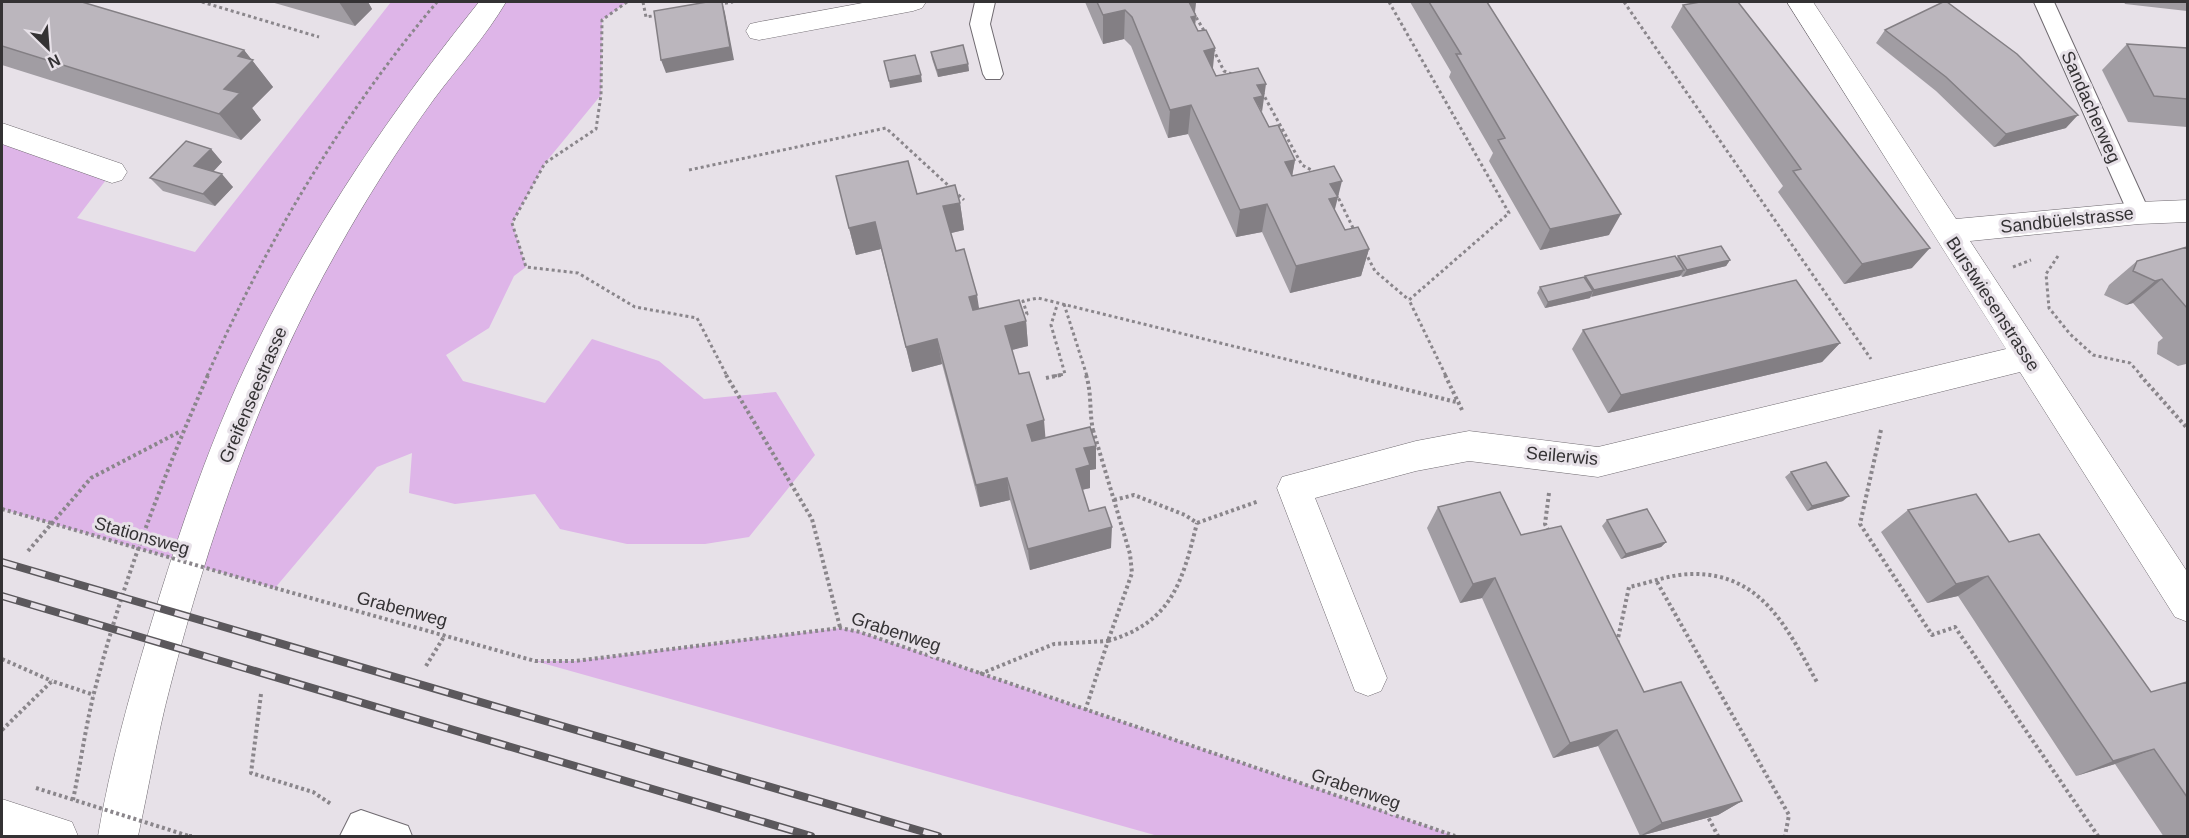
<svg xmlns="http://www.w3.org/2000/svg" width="2189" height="838" viewBox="0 0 2189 838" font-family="Arial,sans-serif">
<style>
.green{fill:#deb5e8}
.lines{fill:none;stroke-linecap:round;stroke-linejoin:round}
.lane-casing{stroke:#706b71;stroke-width:2}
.street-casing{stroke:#706b71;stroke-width:1}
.secondary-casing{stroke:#706b71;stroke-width:1}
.path-far1{stroke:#8a868b;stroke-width:3;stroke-dasharray:3 3;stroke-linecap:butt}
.path{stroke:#8a868b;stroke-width:4;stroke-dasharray:3 3;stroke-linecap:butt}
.lane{fill:#fff;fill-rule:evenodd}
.street{fill:#fff;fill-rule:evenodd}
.secondary{fill:#fff;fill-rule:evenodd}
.rail-casing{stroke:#5b585c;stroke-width:8}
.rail{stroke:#e7e1e8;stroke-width:5;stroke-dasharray:15;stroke-linecap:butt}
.path-bridge{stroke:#8a868b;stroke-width:4;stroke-dasharray:3 3;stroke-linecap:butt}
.wall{fill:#a19da3}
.shaded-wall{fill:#837f84}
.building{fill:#bbb6bd;stroke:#837f84;stroke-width:1.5}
.labels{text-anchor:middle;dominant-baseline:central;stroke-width:6;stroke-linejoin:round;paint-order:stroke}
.street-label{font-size:18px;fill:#343234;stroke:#e7e1e8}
</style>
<rect width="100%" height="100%" fill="#e7e1e8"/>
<path class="green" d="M 391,2 L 627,2 L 602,20 L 601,95 L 545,163 L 512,223 L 526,267 L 514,276 L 489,328 L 446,355 L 463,381 L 545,403 L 592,339 L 659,361 L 704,399 L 776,392 L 815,455 L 749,537 L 705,544 L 627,544 L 560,529 L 535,494 L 455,504 L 409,493 L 412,453 L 377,467 L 275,588 L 2,509 L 2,133 L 112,172 L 77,218 L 195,252 Z
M 840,628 L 860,632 L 1455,836 L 1158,836 L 535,661 L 575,661 Z"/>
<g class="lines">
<defs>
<path id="lane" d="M 975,2 L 995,2 L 990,24 L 1003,74 L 1000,79 L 986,79 L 983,74 L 970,24 Z
M 2034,2 L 2054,2 L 2150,213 L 2147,219 L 2139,221 L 2131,219 L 2128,213 Z
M 361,810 L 408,826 L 412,836 L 340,836 L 351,814 Z"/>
<path id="street" d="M 868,2 L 926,2 L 922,8 L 913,11 L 759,40 L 750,38 L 746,31 L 750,24 L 759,22 Z
M 1787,2 L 1813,2 L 1956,219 L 2139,202 L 2188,200 L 2188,222 L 2139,224 L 1970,241 L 2188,573 L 2188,622 L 2175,617 L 2020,372 L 1598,477 L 1469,461 L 1416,471 L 1315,498 L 1387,678 L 1381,691 L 1368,696 L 1355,691 L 1277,488 L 1282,477 L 1416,441 L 1469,431 L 1598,447 L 2006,349 Z
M 2,123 L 122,164 L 127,172 L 122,180 L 112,183 L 2,144 Z
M 2,799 L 72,822 L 78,836 L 2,836 Z"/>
<path id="secondary" d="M 479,2 L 506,2 C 486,36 458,67 434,99 C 399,147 366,199 337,251 C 260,387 209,536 170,687 C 157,736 149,787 138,836 L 98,836 C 110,765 130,693 151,624 C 180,529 212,434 256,345 C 316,221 393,109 479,2 Z"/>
</defs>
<use href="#lane" class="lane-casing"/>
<use href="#street" class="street-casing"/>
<use href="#secondary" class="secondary-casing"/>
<path class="path-far1" d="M 202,2 L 319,37
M 627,2 L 602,20 L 601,95 L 596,129 L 545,163 L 512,223 L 526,267 L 578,273 L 635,307 L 697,318 L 727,376
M 643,2 L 646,17 L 659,15
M 1187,2 L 1206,34
M 1389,2 L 1509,213 L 1409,300 L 1446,376
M 1624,2 L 1871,359
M 719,4 L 733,2
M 1213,49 L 1224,71 L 1234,75
M 1262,92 L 1302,165 L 1317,173
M 689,170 L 886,128 L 964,200
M 1336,193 L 1355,232
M 1365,252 L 1375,271 L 1409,300
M 2058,256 L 2046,274 L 2049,308 L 2070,334 L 2093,355 L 2130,363 L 2142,376
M 2013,267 L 2031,260
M 1064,304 L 1087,376
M 1021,316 L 1027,314 L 1023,301 L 1038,298 L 1354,376
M 207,376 C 266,243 343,113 437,2
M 1054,376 L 1065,374 L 1051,325 L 1058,302"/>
<path class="path" d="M 726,375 L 812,519 L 840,627
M 1086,375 C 1092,393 1089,411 1093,430
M 1348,375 L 1460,403
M 1445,375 L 1462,410
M 2140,375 L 2188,429
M 1046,378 L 1061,375
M 1881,430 L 1860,524 L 1932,635 L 1955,627 L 2098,836
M 1087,431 L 1093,430 L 1130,554 L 1132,573 L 1108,641
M 1549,493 L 1545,524 L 1549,532
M 1114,500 L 1134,495 L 1185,515 L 1197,523 L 1259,501
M 2,509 L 51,523
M 28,551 L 91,478 L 181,431
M 1657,582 L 1789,815 L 1785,836
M 275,588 L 535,661 L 575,661 L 840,628 L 860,632 L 1455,836
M 1108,641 C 1172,622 1182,583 1197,523
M 1617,643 L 1629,587 C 1649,583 1671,574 1692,574 C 1763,573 1788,630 1818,684
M 2,659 L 52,681
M 426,666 L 445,635
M 980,674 L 1054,644 L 1108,641 L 1085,711
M 261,694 L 251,773 L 313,792 L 331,804
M 2,730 L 52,681 L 94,695
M 73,800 C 80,766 85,731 93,697 C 121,586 162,479 208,375
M 1706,813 L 1718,836
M 189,836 L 192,836"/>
<use href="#lane" class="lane"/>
<use href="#street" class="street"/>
<use href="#secondary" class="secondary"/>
<defs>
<path id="rail" d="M 2,562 L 938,836
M 2,596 L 811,836"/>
</defs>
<use href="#rail" class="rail-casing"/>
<use href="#rail" class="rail"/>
<path class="path-bridge" d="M 51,523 L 275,588
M 36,788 L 189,836"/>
</g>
<path class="wall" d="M 2,2 L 244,50 L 273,87 L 252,108 L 261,120 L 241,140 L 2,65 Z
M 271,2 L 368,2 L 372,9 L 355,26 Z
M 1085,2 L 1196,2 L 1195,13 L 1196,16 L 1195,25 L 1216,76 L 1261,112 L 1269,127 L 1295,160 L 1292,176 L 1335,209 L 1334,210 L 1345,230 L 1369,249 L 1361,276 L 1290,293 L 1262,232 L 1236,237 L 1188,134 L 1168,138 L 1131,46 L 1124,39 L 1103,44 Z
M 1410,2 L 1487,2 L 1609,235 L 1540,250 L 1489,161 L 1493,153 L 1449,77 L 1451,72 Z
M 2124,2 L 2187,2 L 2187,11 L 2125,4 Z
M 1683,5 L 1912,268 L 1844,284 L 1778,192 L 1783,186 L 1671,27 Z
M 1885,30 L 2066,128 L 1994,147 L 1936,91 L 1876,43 Z
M 2127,44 L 2187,48 L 2187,127 L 2128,122 L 2102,70 Z
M 931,52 L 968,64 L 969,71 L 938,77 L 932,59 Z
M 211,149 L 222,162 L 213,172 L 233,187 L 215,206 L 163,191 L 150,178 Z
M 917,194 L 960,203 L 964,230 L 951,233 L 956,251 L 979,309 L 1026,321 L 1028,346 L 1012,350 L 1019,374 L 1045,438 L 1096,446 L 1096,469 L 1090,470 L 1090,488 L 1082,490 L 1089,511 L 1111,548 L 1030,570 L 1010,500 L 980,507 L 942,364 L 912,372 L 881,249 L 856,255 L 849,228 Z
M 2187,247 L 2187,366 L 2186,364 L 2178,366 L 2157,354 L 2158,342 L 2163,338 L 2133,303 L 2126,305 L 2104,295 L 2109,285 L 2137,261 Z
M 1678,256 L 1730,260 L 1726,266 L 1682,277 L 1681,275 L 1680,276 L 1591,296 L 1590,298 L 1545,308 L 1537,293 L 1540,287 L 1585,277 L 1585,276 L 1677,258 Z
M 1583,330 L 1840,343 L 1822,362 L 1608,413 L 1572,349 Z
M 1791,472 L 1843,501 L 1807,511 L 1785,477 Z
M 1438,507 L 1521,535 L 1644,692 L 1742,801 L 1718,815 L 1640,836 L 1598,746 L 1553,758 L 1482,598 L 1460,603 L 1427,528 Z
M 1908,510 L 2009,542 L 2151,692 L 2187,682 L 2187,837 L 2164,837 L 2115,764 L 2076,776 L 1958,596 L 1927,603 L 1881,532 Z
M 1607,520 L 1666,542 L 1661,547 L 1621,559 L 1602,526 Z"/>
<path class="shaded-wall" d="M 339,2 L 368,2 L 372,9 L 355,26 Z
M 722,2 L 725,13 L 734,60 L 666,73 L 661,60 Z
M 1185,2 L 1196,2 L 1194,17 L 1196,16 L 1193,45 Z
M 1125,10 L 1124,39 L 1103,44 L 1103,15 Z
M 1215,48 L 1212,77 L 1204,51 Z
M 244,50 L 273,87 L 252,108 L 261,120 L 241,140 L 219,114 L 224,89 L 238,56 Z
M 968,64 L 969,71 L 938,77 L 937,70 Z
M 921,75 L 922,82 L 890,88 L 889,81 Z
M 1266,84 L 1262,112 L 1254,98 L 1257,85 Z
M 1191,105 L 1188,134 L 1168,138 L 1170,110 Z
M 2078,115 L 2066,128 L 1994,147 L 2006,134 Z
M 211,149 L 222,162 L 206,179 L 194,166 Z
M 1295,160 L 1290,188 L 1285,162 Z
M 222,174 L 233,187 L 215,206 L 203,194 Z
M 1342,181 L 1331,225 L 1322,227 L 1330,184 Z
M 960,203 L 964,230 L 947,234 L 943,206 Z
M 1267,204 L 1262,232 L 1236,237 L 1240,210 Z
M 1621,214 L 1609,235 L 1540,250 L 1550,229 Z
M 875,222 L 881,249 L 856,255 L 849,228 Z
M 1930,248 L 1912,268 L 1844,284 L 1862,264 Z
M 1369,249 L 1361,276 L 1290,293 L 1296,266 Z
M 1730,260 L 1726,266 L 1682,277 L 1687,270 Z
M 1684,270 L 1680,276 L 1591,297 L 1594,290 Z
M 2162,279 L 2133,303 L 2126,305 L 2155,281 Z
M 1593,291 L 1590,298 L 1545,308 L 1548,302 Z
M 977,295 L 981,321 L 973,323 L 969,297 Z
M 1026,321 L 1028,346 L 1007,351 L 1005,326 Z
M 937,339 L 942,364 L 912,372 L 906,347 Z
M 1840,343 L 1822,362 L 1608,413 L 1621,395 Z
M 1044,420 L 1046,444 L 1029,448 L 1027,425 Z
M 1096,446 L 1096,469 L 1090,470 L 1090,488 L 1076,491 L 1076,469 L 1084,448 Z
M 1007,478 L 1010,500 L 980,507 L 976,485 Z
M 1849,496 L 1843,501 L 1807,511 L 1812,506 Z
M 1112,527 L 1111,548 L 1030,570 L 1028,549 Z
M 1666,542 L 1661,547 L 1621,559 L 1626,554 Z
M 1988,576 L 1958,596 L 1927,603 L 1956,584 Z
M 1495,578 L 1482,598 L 1460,603 L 1473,584 Z
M 1617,730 L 1598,746 L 1553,758 L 1570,743 Z
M 2154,749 L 2115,764 L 2076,776 L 2113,761 Z
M 1742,801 L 1718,815 L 1640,836 L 1662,823 Z"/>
<path class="building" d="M 2,2 L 82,2 L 244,50 L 238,56 L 253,60 L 224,89 L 240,93 L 219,114 L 2,46 Z
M 707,2 L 722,2 L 730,47 L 661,60 L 654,11 Z
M 1097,2 L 1189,2 L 1196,16 L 1191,17 L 1198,31 L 1206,30 L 1215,48 L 1204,51 L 1216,76 L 1258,68 L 1266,84 L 1257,85 L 1263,96 L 1254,98 L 1269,127 L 1278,125 L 1295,160 L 1285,162 L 1292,176 L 1334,166 L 1342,181 L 1330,184 L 1338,197 L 1329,199 L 1345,230 L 1358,227 L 1369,249 L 1296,266 L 1267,204 L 1240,210 L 1191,105 L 1170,110 L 1132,17 L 1125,10 L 1103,15 Z
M 1429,2 L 1487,2 L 1621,214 L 1550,229 L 1498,140 L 1505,138 L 1456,54 L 1461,54 Z
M 1700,2 L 1738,2 L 1930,248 L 1862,264 L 1793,171 L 1801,169 L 1683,5 Z
M 1943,2 L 1947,2 L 2017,54 L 2078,115 L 2006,134 L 1946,77 L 1885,30 Z
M 2127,44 L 2187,48 L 2187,99 L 2154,96 Z
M 963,45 L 968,64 L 937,70 L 931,52 Z
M 915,55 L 921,75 L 889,81 L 884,61 Z
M 186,141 L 211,149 L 194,166 L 222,174 L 203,194 L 150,178 Z
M 908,161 L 917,194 L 955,185 L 960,203 L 943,206 L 956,251 L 964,249 L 977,295 L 969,297 L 973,310 L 1019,300 L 1026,321 L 1005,326 L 1019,374 L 1029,372 L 1044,420 L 1027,425 L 1032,441 L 1090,427 L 1096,446 L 1084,448 L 1090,465 L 1076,469 L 1089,511 L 1105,507 L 1112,527 L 1028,549 L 1007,478 L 976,485 L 937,339 L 906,347 L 875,222 L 849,228 L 836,176 Z
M 1721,246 L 1730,260 L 1687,270 L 1678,256 Z
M 2187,247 L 2187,308 L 2162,279 L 2155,281 L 2133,271 L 2137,261 Z
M 1675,256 L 1684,270 L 1594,290 L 1585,276 Z
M 1584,277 L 1593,291 L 1548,302 L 1540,287 Z
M 1796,280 L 1840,343 L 1621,395 L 1583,330 Z
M 1826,462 L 1849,496 L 1812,506 L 1791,472 Z
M 1500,492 L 1521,535 L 1561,526 L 1644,692 L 1681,682 L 1742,801 L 1662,823 L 1617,730 L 1570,743 L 1495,578 L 1473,584 L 1438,507 Z
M 1976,494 L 2009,542 L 2039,534 L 2151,692 L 2187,682 L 2187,797 L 2154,749 L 2113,761 L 1988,576 L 1956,584 L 1908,510 Z
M 1647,509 L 1666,542 L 1626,554 L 1607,520 Z"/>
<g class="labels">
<g class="street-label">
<text transform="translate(2091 107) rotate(66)">Sandacherweg</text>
<text transform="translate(2067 220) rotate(-6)">Sandbüelstrasse</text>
<text transform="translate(1993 304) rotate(57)">Burstwiesenstrasse</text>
<text transform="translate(253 395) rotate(-67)">Greifenseestrasse</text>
<text transform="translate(1562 456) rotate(5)">Seilerwis</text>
<text transform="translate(142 536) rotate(16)">Stationsweg</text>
<text transform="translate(402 609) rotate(15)">Grabenweg</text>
<text transform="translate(896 632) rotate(18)">Grabenweg</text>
<text transform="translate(1356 789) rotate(19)">Grabenweg</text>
</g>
</g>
<rect width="2189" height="838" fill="none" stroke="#343234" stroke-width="6"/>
<g transform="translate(48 48) rotate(155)" stroke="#e7e1e8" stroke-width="4.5" paint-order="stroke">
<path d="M0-4.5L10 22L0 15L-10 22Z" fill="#343234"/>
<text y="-9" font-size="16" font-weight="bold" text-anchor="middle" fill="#343234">N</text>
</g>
</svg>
